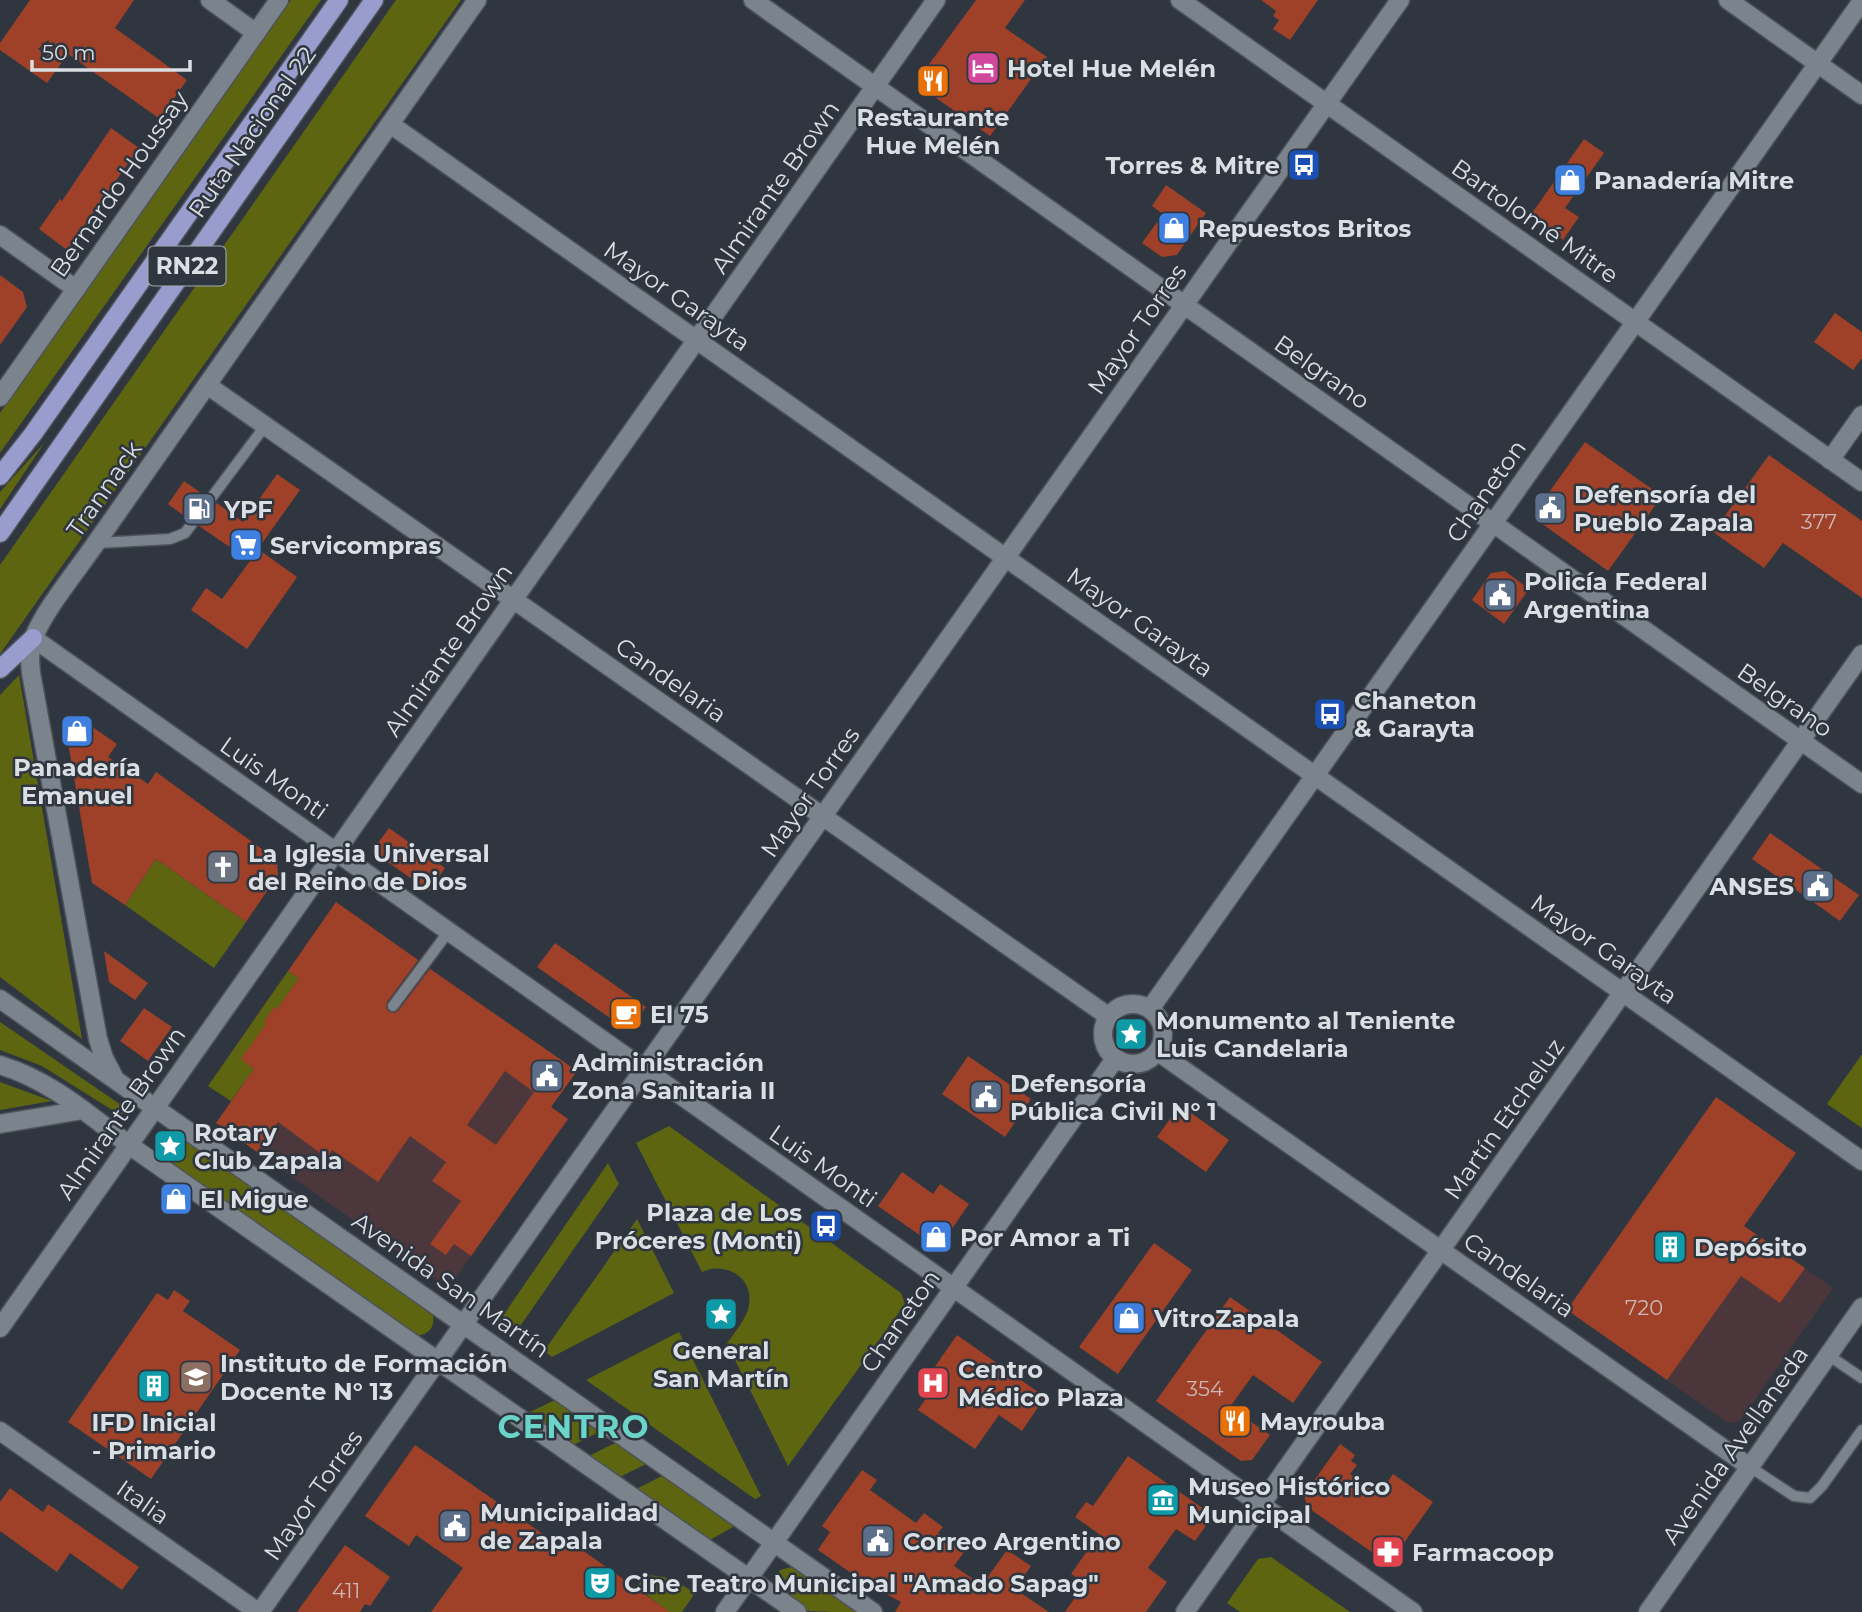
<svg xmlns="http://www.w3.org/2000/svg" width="1862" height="1612" viewBox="0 0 1862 1612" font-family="Montserrat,sans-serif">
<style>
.commercial{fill:#4b373b}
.medical{fill:#4b373c}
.green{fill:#5d6511}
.building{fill:#9e4128;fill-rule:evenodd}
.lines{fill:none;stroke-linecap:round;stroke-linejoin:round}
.service-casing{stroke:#4e535a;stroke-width:13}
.minor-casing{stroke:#4e535a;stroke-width:21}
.tertiary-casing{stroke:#4e535a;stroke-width:21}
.secondary-casing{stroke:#4e535a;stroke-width:21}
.primary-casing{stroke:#4e535a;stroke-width:21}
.service{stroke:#7b838d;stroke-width:10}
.minor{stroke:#7b838d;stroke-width:18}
.tertiary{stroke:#7b838d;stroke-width:18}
.secondary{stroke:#7b838d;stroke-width:18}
.primary{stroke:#989dce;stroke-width:18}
.labels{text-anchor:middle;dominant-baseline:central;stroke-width:5;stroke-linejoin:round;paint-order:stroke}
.number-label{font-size:21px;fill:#cbb8b5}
.shield{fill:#2f363f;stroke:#a7acb2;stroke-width:2}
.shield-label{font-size:23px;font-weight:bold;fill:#dadfe4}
.poi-label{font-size:24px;font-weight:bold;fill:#dadfe4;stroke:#2f363f;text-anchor:start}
.street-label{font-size:24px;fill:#dadfe4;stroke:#2f363f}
.district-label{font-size:32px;font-weight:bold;letter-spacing:2px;fill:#6ad4c8;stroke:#2f363f}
</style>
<rect width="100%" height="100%" fill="#2f363f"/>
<path class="commercial" d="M 1641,1205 L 1720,1260 L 1744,1226 L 1833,1288 L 1740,1421 L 1728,1423 L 1567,1310 Z"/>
<path class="medical" d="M 336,902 L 577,1071 L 551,1107 L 568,1119 L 456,1278 L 440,1282 L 216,1123 L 231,1101 L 208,1086 Z"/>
<path class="green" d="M 291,0 L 321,0 L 0,453 L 0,413 Z
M 396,0 L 461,0 L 0,654 L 0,565 Z
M 45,442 L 0,509 L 0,492 Z
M 19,675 L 82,1039 L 0,977 L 0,695 Z
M 156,859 L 246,922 L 214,968 L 125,905 Z
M 288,971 L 299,978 L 277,1009 L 274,1008 L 264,1022 L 266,1024 L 242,1059 L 254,1069 L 231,1101 L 208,1086 Z
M 0,1022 L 124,1107 L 126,1113 L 120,1115 L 42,1066 L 0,1050 Z
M 1862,1054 L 1862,1128 L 1827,1104 Z
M 0,1082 L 52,1101 L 0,1110 Z
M 669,1126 L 901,1293 L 905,1304 L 788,1466 L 727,1344 C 734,1332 747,1319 749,1305 C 754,1277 725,1261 702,1272 L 636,1143 Z
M 166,1133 L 177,1133 L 431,1310 C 438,1325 429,1337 413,1335 L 159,1156 C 155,1146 157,1139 166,1133 Z
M 608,1163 L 619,1184 L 516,1332 L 500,1320 Z
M 637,1219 L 674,1293 L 552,1357 L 544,1351 Z
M 679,1332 L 761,1496 L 755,1499 L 586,1380 Z
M 559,1398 L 603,1430 L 571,1446 L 526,1414 Z
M 619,1441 L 650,1462 L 618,1478 L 587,1457 Z
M 666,1474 L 738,1524 L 708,1541 L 634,1490 Z
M 1271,1557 L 1350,1612 L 1240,1612 L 1227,1603 L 1258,1559 Z
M 796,1566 L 863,1612 C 849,1612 817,1612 806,1611 C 790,1604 768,1588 780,1570 Z
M 646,1576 C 664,1573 681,1584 695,1593 L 682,1612 L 662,1612 L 664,1608 L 636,1587 Z"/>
<path class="building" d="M 30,0 L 134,0 L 115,28 L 187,80 L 160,119 L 68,54 L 47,83 L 0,50 L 0,43 Z
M 976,0 L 1025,0 L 1005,28 L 1047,57 L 990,136 L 922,88 L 919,78 Z
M 1261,0 L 1318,0 L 1290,40 L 1273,29 L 1279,20 L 1273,16 L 1276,11 Z
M 111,128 L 139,148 L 67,250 L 39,229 L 60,199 L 62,201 Z
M 1584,139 L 1604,153 L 1565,208 L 1579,217 L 1563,240 L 1530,216 Z
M 1166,185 L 1206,213 L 1177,255 L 1162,257 L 1142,243 L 1163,214 L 1152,206 Z
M 0,275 L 23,292 L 27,307 L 0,345 Z
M 1835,313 L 1862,332 L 1862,358 L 1853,370 L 1814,342 Z
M 1585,442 L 1662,496 L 1608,571 L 1541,523 L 1537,509 Z
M 1769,455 L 1862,521 L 1862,598 L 1783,543 L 1764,568 L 1713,532 Z
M 277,474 L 300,490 L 258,549 L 297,577 L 247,649 L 191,610 L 206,588 L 222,599 L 250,561 L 199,526 L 217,503 L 243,522 Z
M 184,481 L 204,495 L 187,518 L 168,504 Z
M 1505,571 L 1529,589 L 1504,624 L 1472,600 L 1491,573 Z
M 78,717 L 117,744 L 108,757 L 148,784 L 156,772 L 277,860 L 278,875 L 246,922 L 156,859 L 125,905 L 92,883 L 65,725 Z
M 389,828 L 445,868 L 429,891 L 372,851 Z
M 1770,833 L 1859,895 L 1840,921 L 1752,859 Z
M 336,902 L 418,960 L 387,1002 L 386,1008 L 389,1012 L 395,1013 L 399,1010 L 430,969 L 577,1071 L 551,1107 L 568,1119 L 471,1256 L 454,1244 L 446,1255 L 430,1244 L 461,1201 L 432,1181 L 446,1162 L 410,1136 L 378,1182 L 332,1150 L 327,1158 L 278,1122 L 257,1152 L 216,1123 L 254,1069 L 241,1059 L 266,1024 L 264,1022 L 274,1007 L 277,1009 L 299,978 L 288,971 ZM 505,1071 L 534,1092 L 496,1145 L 467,1125 Z
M 555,943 L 646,1007 L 635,1022 L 620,1025 L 537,967 Z
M 104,951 L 148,983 L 135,1000 L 109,982 Z
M 144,1008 L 172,1027 L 148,1061 L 120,1041 Z
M 968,1056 L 1031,1099 L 1005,1137 L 942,1094 Z
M 1716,1097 L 1796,1153 L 1744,1226 L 1805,1268 L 1780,1303 L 1741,1276 L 1667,1380 L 1567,1310 Z
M 1180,1105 L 1229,1140 L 1206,1172 L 1157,1137 Z
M 902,1172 L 933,1194 L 940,1184 L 969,1204 L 943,1242 L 931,1243 L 878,1206 Z
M 1154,1243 L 1192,1270 L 1118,1374 L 1079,1347 Z
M 174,1290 L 190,1301 L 183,1311 L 240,1350 L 151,1479 L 68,1422 L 157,1293 L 168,1300 Z
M 1230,1297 L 1322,1362 L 1293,1403 L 1253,1375 L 1230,1407 L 1270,1435 L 1252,1460 L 1241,1461 L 1156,1401 Z
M 957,1335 L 1045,1397 L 1022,1431 L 999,1415 L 975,1449 L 918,1410 L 931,1391 L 922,1385 Z
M 1340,1444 L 1355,1455 L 1351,1461 L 1357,1465 L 1350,1474 L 1379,1494 L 1393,1474 L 1433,1502 L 1389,1564 L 1307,1507 L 1304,1495 Z
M 415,1445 L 563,1548 L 568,1540 L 670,1612 L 431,1612 L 463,1568 L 416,1535 L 409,1546 L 365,1516 Z
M 1128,1456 L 1204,1509 L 1207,1524 L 1195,1541 L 1176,1529 L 1148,1568 L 1167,1582 L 1146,1612 L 1065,1612 L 1085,1583 L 1071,1574 L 1099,1534 L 1075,1517 L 1086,1502 L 1093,1506 Z
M 862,1470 L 877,1480 L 870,1490 L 916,1523 L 924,1513 L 943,1527 L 938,1533 L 964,1552 L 954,1566 L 982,1585 L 1007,1550 L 1031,1566 L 1015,1589 L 1049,1612 L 895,1612 L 901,1602 L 864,1582 L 818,1550 L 830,1532 L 822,1526 Z
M 10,1488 L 43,1512 L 48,1504 L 139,1567 L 122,1590 L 70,1553 L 57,1572 L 0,1531 L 0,1502 Z
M 345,1545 L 390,1577 L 370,1606 L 365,1604 L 360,1612 L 297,1612 Z"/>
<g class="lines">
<defs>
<path id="service" d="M 97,543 L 170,539 L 185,533 L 265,426
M 393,1006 L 449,931
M 1828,1355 L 1862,1378
M 1750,1467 L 1794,1496 L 1810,1498 L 1822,1486 L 1862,1430"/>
<path id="minor" d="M 210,0 L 256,33
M 753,0 L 1862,784
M 1728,0 L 1862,95
M 390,124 L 1862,1161
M 0,235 L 76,289
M 207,385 L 1108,1016
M 1830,460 L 1862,415
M 33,638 L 1413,1612
M1103 1034a30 30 0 1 1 60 0a30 30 0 1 1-60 0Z
M 1150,1009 L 1862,1
M 1158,1052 L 1750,1467
M 0,1328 L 936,0
M 0,1431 L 258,1612
M 260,1612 L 1400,0
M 725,1612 L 1115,1059
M 1185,1612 L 1862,654"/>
<path id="tertiary" d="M 0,397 L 279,0
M 115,1079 L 104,1058 L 98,1039 L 31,673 C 30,662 29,651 33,640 C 41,614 79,568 96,543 L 477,0
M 0,1124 L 83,1110"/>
<path id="secondary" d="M 1180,0 L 1862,482
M 0,999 L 873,1612
M 0,1065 C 50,1080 88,1114 129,1145 L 797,1612
M 1648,1612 L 1862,1307"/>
<path id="primary" d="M 0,476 L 33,434 L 339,0
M 0,533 L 374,0
M 0,669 L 33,638"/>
</defs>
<use href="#service" class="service-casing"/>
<use href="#minor" class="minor-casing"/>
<use href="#tertiary" class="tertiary-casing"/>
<use href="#secondary" class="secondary-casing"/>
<use href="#primary" class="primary-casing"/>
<use href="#service" class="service"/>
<use href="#minor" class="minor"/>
<use href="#tertiary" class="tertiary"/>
<use href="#secondary" class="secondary"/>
<use href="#primary" class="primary"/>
</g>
<defs>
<symbol id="hotel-square" viewBox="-11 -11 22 22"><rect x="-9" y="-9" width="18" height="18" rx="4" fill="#d1479c" stroke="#2f363f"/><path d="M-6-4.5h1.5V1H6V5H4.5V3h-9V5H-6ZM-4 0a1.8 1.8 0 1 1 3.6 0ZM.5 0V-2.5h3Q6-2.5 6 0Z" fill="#fff"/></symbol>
<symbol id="restaurant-square" viewBox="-11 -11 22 22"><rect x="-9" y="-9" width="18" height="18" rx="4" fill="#e8710a" stroke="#2f363f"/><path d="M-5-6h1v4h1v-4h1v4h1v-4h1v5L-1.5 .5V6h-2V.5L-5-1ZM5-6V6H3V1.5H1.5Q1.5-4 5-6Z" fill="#fff"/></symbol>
<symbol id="bus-square" viewBox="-11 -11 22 22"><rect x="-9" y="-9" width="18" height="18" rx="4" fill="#1a4fb4" stroke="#2f363f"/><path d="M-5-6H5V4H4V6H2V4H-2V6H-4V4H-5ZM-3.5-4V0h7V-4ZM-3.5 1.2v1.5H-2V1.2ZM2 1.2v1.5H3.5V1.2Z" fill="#fff"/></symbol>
<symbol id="shop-square" viewBox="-11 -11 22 22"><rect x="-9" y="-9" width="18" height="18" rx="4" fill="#3f7fe0" stroke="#2f363f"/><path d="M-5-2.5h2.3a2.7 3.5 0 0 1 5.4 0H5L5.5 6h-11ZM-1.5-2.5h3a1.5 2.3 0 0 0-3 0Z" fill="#fff"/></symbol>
<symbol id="civic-square" viewBox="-11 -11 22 22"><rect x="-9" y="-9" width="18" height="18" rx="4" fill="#5c6f8a" stroke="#2f363f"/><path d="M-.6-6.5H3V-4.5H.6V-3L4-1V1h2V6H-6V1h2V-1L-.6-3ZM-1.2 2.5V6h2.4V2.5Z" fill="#fff"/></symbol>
<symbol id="fuel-square" viewBox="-11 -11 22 22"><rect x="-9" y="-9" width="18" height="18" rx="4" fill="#5c6f8a" stroke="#2f363f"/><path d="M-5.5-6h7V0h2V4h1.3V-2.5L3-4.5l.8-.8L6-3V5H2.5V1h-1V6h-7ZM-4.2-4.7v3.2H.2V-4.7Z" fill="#fff"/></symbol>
<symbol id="supermarket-square" viewBox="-11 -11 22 22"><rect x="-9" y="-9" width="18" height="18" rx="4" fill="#3f7fe0" stroke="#2f363f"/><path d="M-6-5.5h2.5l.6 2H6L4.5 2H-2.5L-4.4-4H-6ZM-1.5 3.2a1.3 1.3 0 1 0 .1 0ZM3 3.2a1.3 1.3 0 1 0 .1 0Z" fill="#fff"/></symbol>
<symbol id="church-square" viewBox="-11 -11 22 22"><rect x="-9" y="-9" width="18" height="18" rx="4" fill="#6b7280" stroke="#2f363f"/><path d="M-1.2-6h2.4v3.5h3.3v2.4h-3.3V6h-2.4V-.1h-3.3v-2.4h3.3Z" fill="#fff"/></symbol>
<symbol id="cafe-square" viewBox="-11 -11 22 22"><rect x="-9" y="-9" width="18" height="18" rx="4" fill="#e8710a" stroke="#2f363f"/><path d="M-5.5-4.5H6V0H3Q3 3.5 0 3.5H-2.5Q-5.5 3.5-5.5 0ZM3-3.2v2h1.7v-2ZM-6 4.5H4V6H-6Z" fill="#fff"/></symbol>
<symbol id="sight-square" viewBox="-11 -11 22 22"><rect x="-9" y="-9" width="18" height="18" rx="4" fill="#0f9aa8" stroke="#2f363f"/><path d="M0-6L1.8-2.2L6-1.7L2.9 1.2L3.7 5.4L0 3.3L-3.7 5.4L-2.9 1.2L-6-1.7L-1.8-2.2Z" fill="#fff"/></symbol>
<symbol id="building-square" viewBox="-11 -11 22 22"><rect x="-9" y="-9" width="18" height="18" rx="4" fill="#0f9aa8" stroke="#2f363f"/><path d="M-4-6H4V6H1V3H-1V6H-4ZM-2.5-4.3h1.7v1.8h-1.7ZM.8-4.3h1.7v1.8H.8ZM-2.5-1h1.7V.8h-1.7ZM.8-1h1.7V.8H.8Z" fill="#fff"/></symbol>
<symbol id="university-square" viewBox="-11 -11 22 22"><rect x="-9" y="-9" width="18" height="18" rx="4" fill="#8d6e63" stroke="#2f363f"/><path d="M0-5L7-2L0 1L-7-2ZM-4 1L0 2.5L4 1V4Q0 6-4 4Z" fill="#fff"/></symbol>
<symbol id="hospital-square" viewBox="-11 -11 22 22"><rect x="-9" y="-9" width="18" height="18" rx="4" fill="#e0444e" stroke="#2f363f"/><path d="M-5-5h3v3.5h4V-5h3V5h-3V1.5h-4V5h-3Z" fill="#fff"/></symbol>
<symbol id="museum-square" viewBox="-11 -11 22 22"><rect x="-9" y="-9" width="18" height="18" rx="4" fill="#0f9aa8" stroke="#2f363f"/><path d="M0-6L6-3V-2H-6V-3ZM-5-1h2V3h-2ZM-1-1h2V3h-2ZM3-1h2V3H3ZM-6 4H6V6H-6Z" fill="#fff"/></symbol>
<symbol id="pharmacy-square" viewBox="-11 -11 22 22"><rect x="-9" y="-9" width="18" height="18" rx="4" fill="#e0444e" stroke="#2f363f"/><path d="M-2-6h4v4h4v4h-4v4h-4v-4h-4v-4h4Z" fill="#fff"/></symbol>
<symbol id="theatre-square" viewBox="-11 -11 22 22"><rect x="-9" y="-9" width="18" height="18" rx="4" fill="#0f9aa8" stroke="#2f363f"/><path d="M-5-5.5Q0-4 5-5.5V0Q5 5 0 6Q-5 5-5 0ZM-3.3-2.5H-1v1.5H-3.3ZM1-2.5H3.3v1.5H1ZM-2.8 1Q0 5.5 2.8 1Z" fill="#fff"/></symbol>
</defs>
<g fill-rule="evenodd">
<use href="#hotel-square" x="964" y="49" width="38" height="38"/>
<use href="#restaurant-square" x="914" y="62" width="38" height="38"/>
<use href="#bus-square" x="1285" y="146" width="38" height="38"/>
<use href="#shop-square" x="1551" y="161" width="38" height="38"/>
<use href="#shop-square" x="1155" y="209" width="38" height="38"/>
<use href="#civic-square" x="1531" y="489" width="38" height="38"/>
<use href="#fuel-square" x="180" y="490" width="38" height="38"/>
<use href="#supermarket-square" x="227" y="526" width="38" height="38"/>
<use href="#civic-square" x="1481" y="576" width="38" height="38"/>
<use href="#bus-square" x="1311" y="695" width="38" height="38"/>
<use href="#shop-square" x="58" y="712" width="38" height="38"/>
<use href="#church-square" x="204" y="848" width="38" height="38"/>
<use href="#civic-square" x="1799" y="867" width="38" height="38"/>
<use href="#cafe-square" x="607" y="995" width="38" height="38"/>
<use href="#sight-square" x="1112" y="1015" width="38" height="38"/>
<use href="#civic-square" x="528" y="1057" width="38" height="38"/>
<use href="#civic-square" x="967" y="1078" width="38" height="38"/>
<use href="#sight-square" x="151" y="1127" width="38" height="38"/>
<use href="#shop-square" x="157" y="1180" width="38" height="38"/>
<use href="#bus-square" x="807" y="1207" width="38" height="38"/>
<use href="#shop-square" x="917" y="1218" width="38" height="38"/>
<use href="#building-square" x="1651" y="1228" width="38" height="38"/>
<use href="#sight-square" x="702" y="1295" width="38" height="38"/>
<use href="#shop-square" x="1110" y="1299" width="38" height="38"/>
<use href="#university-square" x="177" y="1358" width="38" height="38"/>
<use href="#hospital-square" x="914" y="1364" width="38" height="38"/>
<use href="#building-square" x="135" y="1367" width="38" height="38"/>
<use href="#restaurant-square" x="1216" y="1402" width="38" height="38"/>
<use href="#museum-square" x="1144" y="1481" width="38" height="38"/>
<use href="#civic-square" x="436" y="1507" width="38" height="38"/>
<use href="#civic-square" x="859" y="1522" width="38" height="38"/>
<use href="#pharmacy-square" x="1369" y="1533" width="38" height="38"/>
<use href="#theatre-square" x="581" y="1564" width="38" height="38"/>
</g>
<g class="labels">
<g class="number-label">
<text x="1819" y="521">377</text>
<text x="1644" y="1307">720</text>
<text x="1205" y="1388">354</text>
<text x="346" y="1590">411</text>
</g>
<rect class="shield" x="148.5" y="246.5" width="77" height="39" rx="5"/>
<g class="shield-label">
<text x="187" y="266">RN22</text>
</g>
<g class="poi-label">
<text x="1007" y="68">Hotel Hue Melén</text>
<text x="933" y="117" text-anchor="middle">Restaurante<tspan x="933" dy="28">Hue Melén</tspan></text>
<text x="1280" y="165" text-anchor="end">Torres &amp; Mitre</text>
<text x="1594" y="180">Panadería Mitre</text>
<text x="1198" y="228">Repuestos Britos</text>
<text x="1574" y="494">Defensoría del<tspan x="1574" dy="28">Pueblo Zapala</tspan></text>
<text x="224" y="509">YPF</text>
<text x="270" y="545">Servicompras</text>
<text x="1524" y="581">Policía Federal<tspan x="1524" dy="28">Argentina</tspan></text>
<text x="1354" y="700">Chaneton<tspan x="1354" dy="28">&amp; Garayta</tspan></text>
<text x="77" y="767" text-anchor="middle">Panadería<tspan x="77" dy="28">Emanuel</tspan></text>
<text x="248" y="853">La Iglesia Universal<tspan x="248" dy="28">del Reino de Dios</tspan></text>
<text x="1794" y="886" text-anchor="end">ANSES</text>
<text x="650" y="1014">El 75</text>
<text x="1156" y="1020">Monumento al Teniente<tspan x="1156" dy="28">Luis Candelaria</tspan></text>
<text x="572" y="1062">Administración<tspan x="572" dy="28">Zona Sanitaria II</tspan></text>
<text x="1010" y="1083">Defensoría<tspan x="1010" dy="28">Pública Civil N° 1</tspan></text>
<text x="194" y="1132">Rotary<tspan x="194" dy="28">Club Zapala</tspan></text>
<text x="200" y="1199">El Migue</text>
<text x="802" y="1212" text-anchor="end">Plaza de Los<tspan x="802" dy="28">Próceres (Monti)</tspan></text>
<text x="960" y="1237">Por Amor a Ti</text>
<text x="1694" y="1247">Depósito</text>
<text x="1154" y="1318">VitroZapala</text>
<text x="721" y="1350" text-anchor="middle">General<tspan x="721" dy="28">San Martín</tspan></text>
<text x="220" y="1363">Instituto de Formación<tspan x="220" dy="28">Docente N° 13</tspan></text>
<text x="958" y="1369">Centro<tspan x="958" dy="28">Médico Plaza</tspan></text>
<text x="1260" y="1421">Mayrouba</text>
<text x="154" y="1422" text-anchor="middle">IFD Inicial<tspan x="154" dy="28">- Primario</tspan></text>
<text x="1188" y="1486">Museo Histórico<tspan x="1188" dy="28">Municipal</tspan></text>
<text x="480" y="1512">Municipalidad<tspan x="480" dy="28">de Zapala</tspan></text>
<text x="903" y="1541">Correo Argentino</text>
<text x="1412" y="1552">Farmacoop</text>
<text x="624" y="1583">Cine Teatro Municipal "Amado Sapag"</text>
</g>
<g class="street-label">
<text transform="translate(252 132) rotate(-55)">Ruta Nacional 22</text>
<text transform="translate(119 184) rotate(-55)">Bernardo Houssay</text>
<text transform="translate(775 187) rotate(-55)">Almirante Brown</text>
<text transform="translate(1535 221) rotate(35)">Bartolomé Mitre</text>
<text transform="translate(677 296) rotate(35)">Mayor Garayta</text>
<text transform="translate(1137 329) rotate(-55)">Mayor Torres</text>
<text transform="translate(1322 372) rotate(35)">Belgrano</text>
<text transform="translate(104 489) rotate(-55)">Trannack</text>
<text transform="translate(1486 491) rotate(-55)">Chaneton</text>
<text transform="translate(1140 622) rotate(35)">Mayor Garayta</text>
<text transform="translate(448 650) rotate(-55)">Almirante Brown</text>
<text transform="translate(671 680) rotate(35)">Candelaria</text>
<text transform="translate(1785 700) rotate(35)">Belgrano</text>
<text transform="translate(274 778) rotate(35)">Luis Monti</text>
<text transform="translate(810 792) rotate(-55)">Mayor Torres</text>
<text transform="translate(1604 949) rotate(35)">Mayor Garayta</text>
<text transform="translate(121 1113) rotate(-55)">Almirante Brown</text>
<text transform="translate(1504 1119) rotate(-55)">Martín Etcheluz</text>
<text transform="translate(823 1166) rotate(35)">Luis Monti</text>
<text transform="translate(1519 1275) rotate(35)">Candelaria</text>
<text transform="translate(451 1285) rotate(35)">Avenida San Martín</text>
<text transform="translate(900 1321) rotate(-55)">Chaneton</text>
<text transform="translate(1735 1445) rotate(-55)">Avenida Avellaneda</text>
<text transform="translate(313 1495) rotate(-55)">Mayor Torres</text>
<text transform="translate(143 1502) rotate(35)">Italia</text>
</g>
<g class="district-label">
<text x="574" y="1426">CENTRO</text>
</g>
</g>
<path d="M32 60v10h158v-10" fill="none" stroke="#dadfe4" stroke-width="3.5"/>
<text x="42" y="60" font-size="21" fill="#dadfe4" stroke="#2f363f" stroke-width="5" paint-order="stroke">50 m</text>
</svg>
